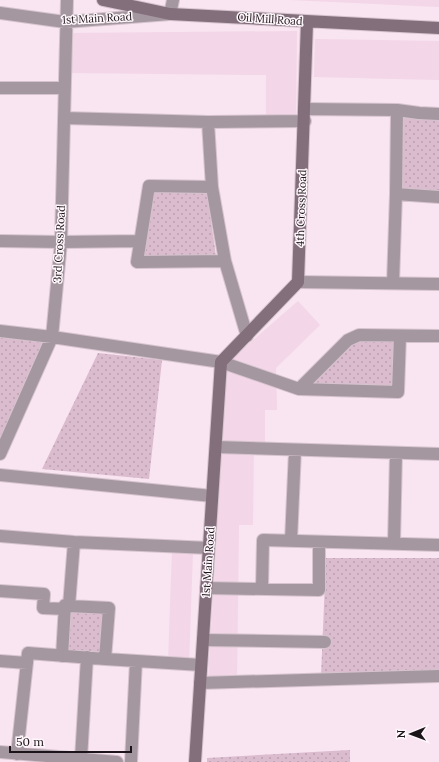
<svg xmlns="http://www.w3.org/2000/svg" width="439" height="762" viewBox="0 0 439 762" font-family="Lora,serif">
<style>
.built{fill:#f3d6e7}
.park{fill:url(#park-dots)}
.lines{fill:none;stroke-linecap:round;stroke-linejoin:round}
.street-casing{stroke:#d5c3ce;stroke-width:14}
.secondary-casing{stroke:#d5c3ce;stroke-width:14}
.street{stroke:#a5979f;stroke-width:12}
.secondary{stroke:#836e7b;stroke-width:12}
.labels{text-anchor:middle;dominant-baseline:central;stroke-width:3;stroke-linejoin:round;paint-order:stroke}
.street-label{font-size:11px;fill:#1b1418;stroke:#fef6fb}
</style>
<defs>
<pattern id="park-dots" width="8" height="8" patternUnits="userSpaceOnUse"><rect width="8" height="8" fill="#dbbbce"/><path d="M2 2h.1M6 6h.1" fill="none" stroke="#bba0b0" stroke-width="1.8" stroke-linecap="round"/></pattern>
</defs>
<rect width="100%" height="100%" fill="#f9e4f1"/>
<path class="built" d="M 290,0 L 439,0 L 439,7 Z
M 297,31 L 296,116 L 266,115 L 266,75 L 70,73 L 70,33 Z
M 315,39 L 439,41 L 439,80 L 314,77 Z
M 298,301 L 320,325 L 276,368 L 277,410 L 265,410 L 265,444 L 254,444 L 253,525 L 239,525 L 237,679 L 208,679 L 227,369 L 228,362 Z
M 172,551 L 193,552 L 189,663 L 168,662 Z"/>
<path class="park" d="M 399,116 L 439,117 L 439,195 L 398,191 Z
M 152,191 L 207,192 L 216,256 L 143,255 Z
M 0,337 L 43,341 L 0,438 Z
M 359,340 L 395,340 L 393,388 L 311,385 L 349,343 Z
M 98,353 L 162,360 L 149,479 L 42,469 Z
M 326,558 L 439,558 L 439,671 L 321,676 Z
M 67,608 L 105,611 L 102,656 L 64,653 Z
M 350,750 L 350,762 L 207,762 L 207,758 Z"/>
<g class="lines">
<defs>
<path id="street" d="M 0,13 L 65,22 L 170,14 L 173,0
M 0,88 L 64,88
M 305,109 L 397,110 L 419,113 L 439,114
M 397,110 L 396,194 L 439,197
M 64,118 L 208,122 L 305,121
M 208,122 L 212,187 L 225,261 L 247,336
M 212,187 L 149,186 L 137,262 L 225,261
M 0,241 L 61,242 L 140,241
M 298,282 L 439,284
M 393,283 L 396,194
M 0,331 L 52,337 L 221,362 L 299,389 L 398,392 L 400,336
M 299,389 L 348,340 L 359,335 L 439,336
M 216,447 L 439,454
M 0,454 L 52,337 L 61,242 L 67,0
M 0,475 L 212,496
M 0,536 L 74,542 L 209,548
M 291,541 L 295,450
M 74,542 L 69,606 L 109,608 L 105,659 L 201,665
M 394,544 L 396,453
M 206,588 L 319,590 L 319,542
M 262,589 L 263,540 L 439,545
M 0,591 L 44,594 L 43,608 L 65,609
M 203,640 L 325,642
M 62,656 L 65,605 L 69,606
M 0,661 L 27,663
M 200,683 L 439,676
M 0,752 L 117,762
M 17,754 L 28,653 L 105,659
M 81,759 L 87,657
M 131,762 L 136,661"/>
<path id="secondary" d="M 103,0 L 170,14 L 439,28
M 195,762 L 221,362 L 298,282 L 307,22"/>
</defs>
<use href="#street" class="street-casing"/>
<use href="#secondary" class="secondary-casing"/>
<use href="#street" class="street"/>
<use href="#secondary" class="secondary"/>
</g>
<g class="labels">
<g class="street-label">
<text transform="translate(97 18) rotate(-3)">1st Main Road</text>
<text transform="translate(270 19) rotate(4)">Oil Mill Road</text>
<text transform="translate(301 208) rotate(-88)">4th Cross Road</text>
<text transform="translate(59 244) rotate(-87)">3rd Cross Road</text>
<text transform="translate(208 562) rotate(-86)">1st Main Road</text>
</g>
</g>
<g transform="translate(411 734) rotate(269)" stroke="#fef6fb" stroke-width="3" paint-order="stroke">
<path d="M0-3L7 15L0 10L-7 15Z" fill="#1b1418"/>
<text y="-6" font-size="11" font-weight="bold" text-anchor="middle" fill="#1b1418">N</text>
</g>
<path d="M10 746v6h121v-6" fill="none" stroke="#1b1418" stroke-width="2"/>
<text x="16" y="746" font-size="12" fill="#1b1418" stroke="#fef6fb" stroke-width="3" paint-order="stroke">50 m</text>
</svg>
